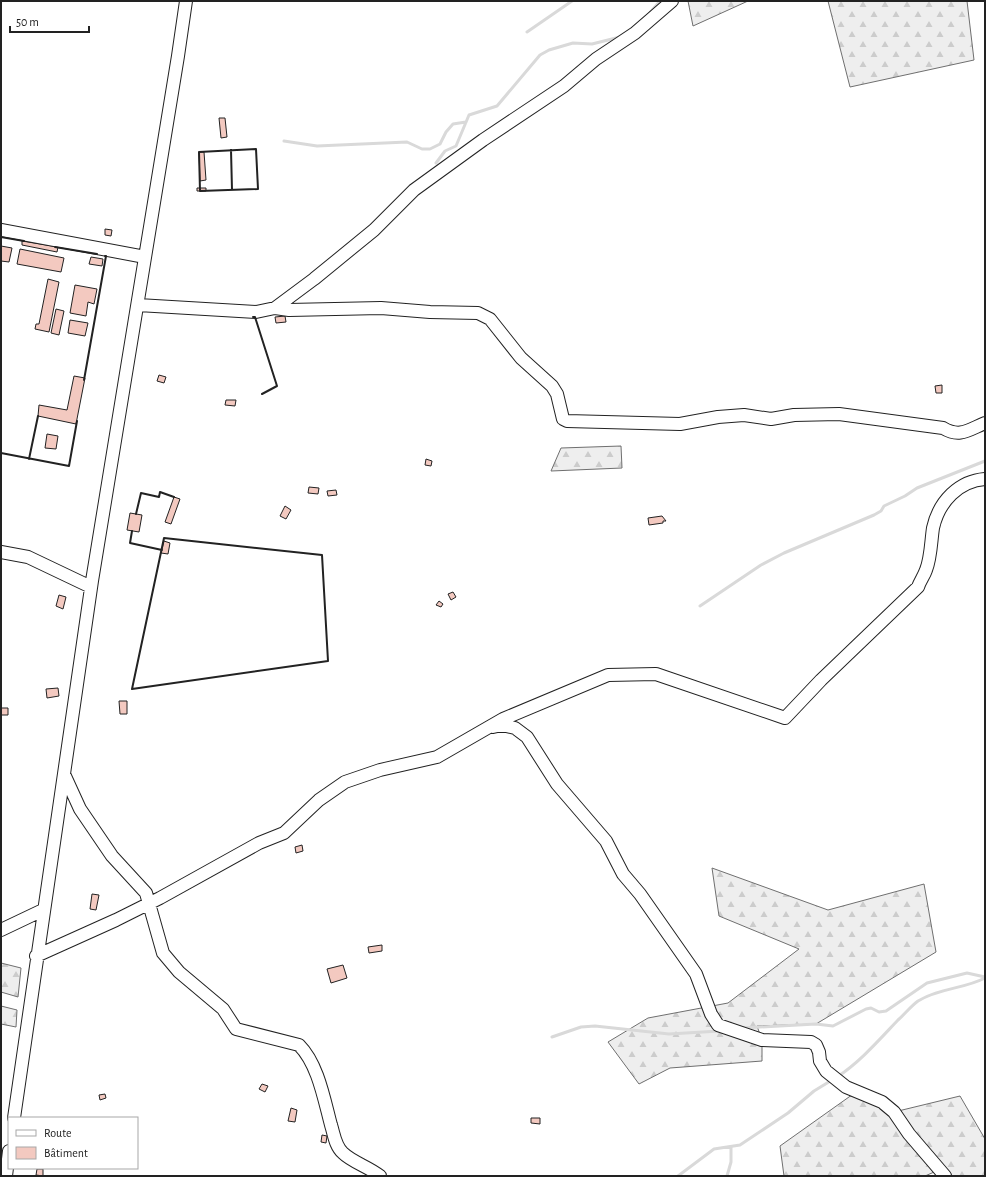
<svg xmlns="http://www.w3.org/2000/svg" width="986" height="1177" viewBox="0 0 986 1177" font-family="'Alegreya Sans',sans-serif">
<style>
.forest{fill:url(#forest-firs);stroke:#6f6f6f}
.lines{fill:none;stroke-linecap:round;stroke-linejoin:round}
.stream{stroke:#d9d9d9;stroke-width:3}
.building{fill:#f3c9c0;stroke:#222}
.minor-casing{stroke:#222;stroke-width:14}
.minor{stroke:#fff;stroke-width:12}
.wall{stroke:#222;stroke-width:2}
</style>
<defs>
<pattern id="forest-firs" width="22" height="20" patternUnits="userSpaceOnUse"><rect width="22" height="20" fill="#eee"/><path d="M5 1l3.5 6h-7zM16 11l3.5 6h-7z" fill="#ccc"/></pattern>
</defs>
<rect width="100%" height="100%" fill="#fff"/>
<path class="forest" d="M 688,1 L 748,1 L 693,26 Z
M 828,1 L 967,1 L 974,60 L 850,87 Z
M 621,446 L 622,468 L 551,471 L 561,448 Z
M 712,868 L 828,910 L 924,884 L 936,952 L 816,1024 L 757,1026 L 762,1040 L 762,1061 L 670,1068 L 639,1084 L 608,1042 L 648,1018 L 728,1003 L 799,949 L 719,916 Z
M 1,963 L 21,968 L 18,997 L 1,992 Z
M 1,1006 L 17,1010 L 16,1027 L 1,1024 Z
M 856,1092 L 894,1112 L 960,1096 L 985,1139 L 985,1176 L 945,1176 L 941,1169 L 925,1176 L 784,1176 L 780,1146 Z"/>
<g class="lines">
<path class="stream" d="M 648,15 L 660,1
M 527,32 L 572,1
M 284,141 L 317,146 L 407,142 L 422,149 L 430,149 L 440,144 L 446,132 L 453,124 L 466,122
M 436,163 L 445,151 L 456,146 L 469,115 L 497,106 L 540,55 L 549,50 L 573,43 L 592,44 L 620,37
M 700,606 L 761,565 L 784,553 L 874,515 L 881,511 L 884,506 L 905,496 L 917,488 L 985,461
M 741,1028 L 816,1024 L 833,1026 L 866,1009 L 871,1008 L 879,1012 L 886,1011 L 927,983 L 967,973 L 985,977
M 552,1037 L 581,1027 L 595,1026 L 669,1034 L 720,1031
M 837,1077 C 860,1062 879,1040 898,1020 C 905,1014 911,1006 918,1001 C 939,988 964,989 985,978
M 678,1176 L 714,1149 L 740,1145 L 788,1113 L 814,1091 L 832,1080
M 727,1176 L 731,1162 L 731,1147"/>
</g>
<path class="building" d="M 219,118 L 225,118 L 227,137 L 221,138 Z
M 199,152 L 204,152 L 206,180 L 200,181 Z
M 197,188 L 206,188 L 206,191 L 197,191 Z
M 105,229 L 112,230 L 111,236 L 105,235 Z
M 22,241 L 58,247 L 57,252 L 22,245 Z
M 1,246 L 12,248 L 9,262 L 1,261 Z
M 20,249 L 64,258 L 61,272 L 17,264 Z
M 91,257 L 103,259 L 102,266 L 89,264 Z
M 48,279 L 59,282 L 49,332 L 35,329 L 36,324 L 39,324 Z
M 75,285 L 97,289 L 94,304 L 88,302 L 86,316 L 70,313 Z
M 56,309 L 64,311 L 59,335 L 51,333 Z
M 285,316 L 286,322 L 276,323 L 275,317 Z
M 70,320 L 88,323 L 85,336 L 68,333 Z
M 159,375 L 166,377 L 164,383 L 157,381 Z
M 74,376 L 85,378 L 76,424 L 38,416 L 39,405 L 67,410 Z
M 942,385 L 942,393 L 936,393 L 935,386 Z
M 226,400 L 236,400 L 235,406 L 225,405 Z
M 47,434 L 58,436 L 56,449 L 45,448 Z
M 426,459 L 432,461 L 431,466 L 425,465 Z
M 309,487 L 319,488 L 318,494 L 308,493 Z
M 336,490 L 337,495 L 328,496 L 327,491 Z
M 174,497 L 180,499 L 171,524 L 165,522 Z
M 285,506 L 291,510 L 286,519 L 280,516 Z
M 130,513 L 142,515 L 139,532 L 127,530 Z
M 662,516 L 666,521 L 663,521 L 663,523 L 649,525 L 648,518 Z
M 164,541 L 170,543 L 168,554 L 161,553 Z
M 453,592 L 456,597 L 451,600 L 448,594 Z
M 59,595 L 66,597 L 63,609 L 56,606 Z
M 439,601 L 443,604 L 441,607 L 436,605 Z
M 58,688 L 59,696 L 47,698 L 46,689 Z
M 119,701 L 127,701 L 127,714 L 120,714 Z
M 1,708 L 8,708 L 8,715 L 1,715 Z
M 302,845 L 303,851 L 296,853 L 295,847 Z
M 92,894 L 99,895 L 96,910 L 90,909 Z
M 382,945 L 382,951 L 369,953 L 368,947 Z
M 343,965 L 347,978 L 331,983 L 327,969 Z
M 262,1084 L 268,1086 L 265,1092 L 259,1089 Z
M 105,1094 L 106,1098 L 100,1100 L 99,1095 Z
M 291,1108 L 297,1110 L 295,1122 L 288,1121 Z
M 531,1118 L 540,1118 L 540,1124 L 531,1123 Z
M 322,1135 L 327,1136 L 326,1143 L 321,1142 Z
M 37,1169 L 43,1169 L 43,1176 L 36,1175 Z"/>
<g class="lines">
<defs>
<path id="minor" d="M 1,230 L 145,257
M 138,305 L 256,312 L 275,308 L 314,279 L 374,230 L 414,190 L 483,140 L 564,86 L 596,59 L 635,33 L 672,1
M 275,308 L 289,310 L 381,308 L 430,312 L 478,313 L 490,319 L 521,358 L 552,386 L 557,394 L 563,419 L 567,421 L 680,424 L 718,417 L 744,415 L 771,419 L 794,415 L 839,414 L 943,428 C 960,438 968,430 985,423
M 1,552 L 28,557 L 91,587
M 493,727 L 502,725 L 515,728 L 527,737 L 557,784 L 606,841 L 623,874 L 640,894 L 696,974 L 711,1014 L 718,1025 L 762,1040 L 811,1042 L 816,1045 L 819,1052 L 820,1061 L 826,1071 L 846,1087 L 882,1102 L 894,1112 L 909,1134 L 945,1176
M 64,774 L 80,809 L 112,856 L 146,893 L 163,953 L 179,972 L 223,1009 L 236,1029 L 299,1045 C 318,1064 324,1099 331,1125 C 334,1134 335,1146 343,1153 C 352,1162 369,1167 380,1176
M 1,930 L 43,910
M 36,956 L 116,920 L 160,898 L 259,843 L 284,833 L 319,800 L 345,782 L 380,770 L 437,757 L 503,719 L 608,675 L 656,674 L 785,718 L 821,680 L 918,587 C 920,581 924,576 926,570 C 931,558 931,541 933,528 C 939,501 959,481 985,479
M 14,1118 L 92,581 L 178,56 L 186,1
M 6,1176 L 9,1151"/>
</defs>
<use href="#minor" class="minor-casing"/>
<use href="#minor" class="minor"/>
<path class="wall" d="M 256,149 L 258,189 L 200,191 L 199,152 Z
M 231,150 L 232,190
M 1,237 L 24,241
M 55,247 L 97,254
M 253,317 L 255,317 L 277,386 L 262,394
M 84,380 L 106,256 L 105,256
M 1,453 L 69,466 L 77,421
M 29,459 L 38,416
M 136,514 L 141,493 L 159,497 L 160,492 L 174,497
M 132,531 L 130,543 L 162,550
M 164,538 L 322,555 L 328,661 L 132,689 Z"/>
</g>
<rect width="986" height="1177" fill="none" stroke="#222222" stroke-width="4"/>
<rect x="8" y="1117" width="130" height="52" fill="#ffffff" stroke="#a7a7a7"/>
<rect x="16" y="1130" width="20" height="6" fill="#ffffff" stroke="#a7a7a7"/>
<text x="44" y="1137" font-size="12" fill="#222222">Route</text>
<rect x="16" y="1147" width="20" height="12" fill="#f3c9c0" stroke="#a7a7a7"/>
<text x="44" y="1157" font-size="12" fill="#222222">Bâtiment</text>
<path d="M10 26v6h79v-6" fill="none" stroke="#222222" stroke-width="2"/>
<text x="16" y="26" font-size="12" fill="#222222" stroke="#ffffff" stroke-width="3" paint-order="stroke">50 m</text>
</svg>
